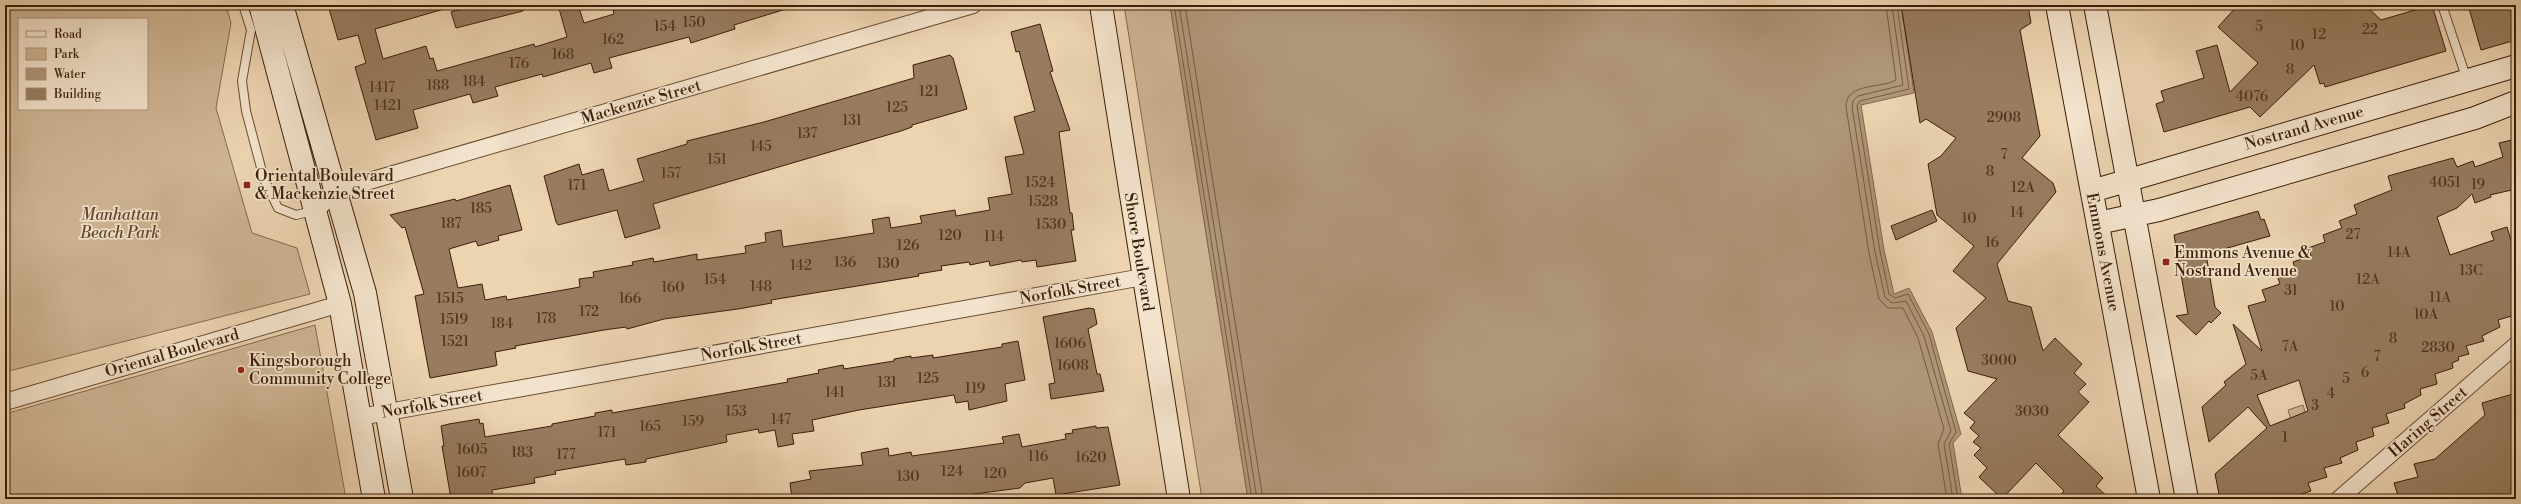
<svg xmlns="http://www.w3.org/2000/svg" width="2521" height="504" viewBox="0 0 2521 504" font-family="'Libre Bodoni',serif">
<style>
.green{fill:#ceb594;stroke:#84694e;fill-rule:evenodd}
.water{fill:#af9678;stroke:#80664b}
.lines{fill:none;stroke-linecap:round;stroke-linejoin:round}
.shore{stroke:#745a40;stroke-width:1}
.building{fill:#977c60;stroke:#3a1d08;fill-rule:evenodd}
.lane-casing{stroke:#664b32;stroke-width:10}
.street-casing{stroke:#664b32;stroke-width:18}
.secondary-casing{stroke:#3a1d08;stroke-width:24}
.lane{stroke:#f3e3cc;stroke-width:8}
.street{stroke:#f3e3cc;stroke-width:16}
.secondary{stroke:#f3e3cc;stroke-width:22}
.poi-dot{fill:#8f2418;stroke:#f3e3cc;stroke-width:1.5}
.labels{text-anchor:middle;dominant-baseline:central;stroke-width:3.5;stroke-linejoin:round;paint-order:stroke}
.number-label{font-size:14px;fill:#51351e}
.street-label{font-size:16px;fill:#3a1d08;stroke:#f3e3cc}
.poi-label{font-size:16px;fill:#3a1d08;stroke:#f3e3cc;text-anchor:start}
.park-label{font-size:16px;font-style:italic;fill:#5f432b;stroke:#f3e3cc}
</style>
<rect width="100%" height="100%" fill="#ecd4b1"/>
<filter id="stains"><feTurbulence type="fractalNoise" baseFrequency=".005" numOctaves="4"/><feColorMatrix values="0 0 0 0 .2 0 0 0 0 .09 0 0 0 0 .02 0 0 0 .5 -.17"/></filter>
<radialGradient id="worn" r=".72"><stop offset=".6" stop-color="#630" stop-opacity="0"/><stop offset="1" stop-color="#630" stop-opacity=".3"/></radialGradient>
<path class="green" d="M 5,5 L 226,5 L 231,23 L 216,108 L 252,233 L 297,248 L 310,294 L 5,372 ZM 19,19 L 147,19 L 147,109 L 19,109 Z
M 1124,5 L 1170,5 L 1248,499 L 1202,499 Z
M 315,325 L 346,499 L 5,499 L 5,414 Z
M 2303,405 L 2311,431 L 2299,445 L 2288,410 Z"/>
<path class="water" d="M 1170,5 L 1901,5 L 1914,93 L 1861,105 L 1884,250 L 1894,294 L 1909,288 L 1932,332 L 1961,434 L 1953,443 L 1962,499 L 1248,499 Z"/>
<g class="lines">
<path class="shore" d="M 1174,5 L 1252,499
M 1179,5 L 1257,499
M 1185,5 L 1263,499
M 1886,5 L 1896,80 C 1881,89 1846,82 1846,107 L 1869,253 L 1879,299 L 1888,308 L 1903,308 L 1918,338 L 1944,429 L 1938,444 L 1947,499
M 1892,5 L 1903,85 L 1858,96 L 1853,101 L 1852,107 L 1875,252 L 1885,297 L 1892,303 L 1906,301 L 1924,336 L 1951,431 L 1944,444 L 1953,499
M 1897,5 L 1909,89 L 1860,101 L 1857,106 L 1880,251 L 1889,294 L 1895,298 L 1908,294 L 1929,334 L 1956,432 L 1949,444 L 1958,499"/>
</g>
<path class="building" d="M 328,5 L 444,5 L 444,9 L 375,29 L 383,59 L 426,46 L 430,59 L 433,58 L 437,71 L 534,44 L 535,47 L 567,37 L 558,5 L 578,5 L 584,23 L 614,14 L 612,5 L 786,5 L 786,9 L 734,25 L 735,29 L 691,43 L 689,37 L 609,58 L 612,68 L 594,73 L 591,63 L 543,77 L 542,74 L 495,87 L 498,96 L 473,103 L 470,94 L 413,110 L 418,128 L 376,140 L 355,67 L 366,63 L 358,35 L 338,40 Z
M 476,5 L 522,5 L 523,11 L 456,28 L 451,12 Z
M 1901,5 L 2028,5 L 2031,23 L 2020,30 L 2040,136 L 2022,158 L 2053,183 L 2056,192 L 1997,264 L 2008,301 L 2031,307 L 2043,351 L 2055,338 L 2082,364 L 2074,373 L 2086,384 L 2078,392 L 2089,402 L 2058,435 L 2103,478 L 2096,486 L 2110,499 L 2057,499 L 2064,491 L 2036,463 L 2002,499 L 1979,477 L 1987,468 L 1974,455 L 1981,448 L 1973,442 L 1979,436 L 1970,428 L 1975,422 L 1964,413 L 1997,379 L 1968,371 L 1956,328 L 1986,298 L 1953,271 L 1974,246 L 1937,215 L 1928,164 L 1941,156 L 1956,138 L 1926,119 L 1920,123 Z
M 2238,5 L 2365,5 L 2381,20 L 2432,5 L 2446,51 L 2325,87 L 2324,83 L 2320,84 L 2314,65 L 2260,117 L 2250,107 L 2164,132 L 2156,104 L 2164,101 L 2161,91 L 2204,78 L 2196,51 L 2217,45 L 2230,92 L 2258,63 L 2218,27 Z
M 2468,5 L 2510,5 L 2516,26 L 2516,40 L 2481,50 Z
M 1040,24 L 1053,71 L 1050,72 L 1070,130 L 1059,132 L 1070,213 L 1072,213 L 1074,230 L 1071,230 L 1076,261 L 1037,267 L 1036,260 L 1022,262 L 1021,260 L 990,266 L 989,261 L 970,265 L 969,262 L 941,266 L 942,270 L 918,274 L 919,276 L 771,300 L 772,303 L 738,309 L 664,319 L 627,329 L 626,327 L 604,330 L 515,346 L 516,348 L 495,352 L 497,365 L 495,366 L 430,378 L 415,296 L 424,294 L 405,227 L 402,228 L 390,215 L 455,199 L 456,201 L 510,185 L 522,230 L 498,236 L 499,240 L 478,246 L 476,241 L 449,249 L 458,288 L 482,284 L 485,300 L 506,296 L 507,300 L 580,287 L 579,279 L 594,277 L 593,272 L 633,265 L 632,262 L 653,258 L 654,262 L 697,254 L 697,260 L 746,253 L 745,246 L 766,242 L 765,233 L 781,230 L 783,247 L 874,233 L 872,220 L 889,217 L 891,228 L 922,223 L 920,216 L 955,210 L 956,216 L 990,210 L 988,198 L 1012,194 L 1005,157 L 1024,154 L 1014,117 L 1035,111 L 1019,51 L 1016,52 L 1011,32 Z
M 950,55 L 953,58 L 967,109 L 912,125 L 912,127 L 901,131 L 653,204 L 660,228 L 625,238 L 617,210 L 558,225 L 556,222 L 544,176 L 579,164 L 582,175 L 603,169 L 609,191 L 644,181 L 637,159 L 687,144 L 687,141 L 764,122 L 914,78 L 913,65 Z
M 2516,139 L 2516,189 L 2490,195 L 2491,197 L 2475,203 L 2472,194 L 2457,208 L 2437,217 L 2450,255 L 2494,240 L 2491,232 L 2507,227 L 2516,256 L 2515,315 L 2498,320 L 2500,327 L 2482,336 L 2484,341 L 2466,346 L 2469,354 L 2458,357 L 2459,360 L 2452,363 L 2453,368 L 2435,374 L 2437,384 L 2420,389 L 2421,395 L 2404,404 L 2405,408 L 2386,414 L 2389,423 L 2372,428 L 2374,436 L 2356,442 L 2358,450 L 2340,458 L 2342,463 L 2324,468 L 2327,477 L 2308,483 L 2311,491 L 2286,499 L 2220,499 L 2215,474 L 2267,428 L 2248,407 L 2209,442 L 2202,407 L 2226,385 L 2224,382 L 2246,364 L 2233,324 L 2262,351 L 2248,306 L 2266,301 L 2262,290 L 2280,284 L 2278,278 L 2296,271 L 2293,262 L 2311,256 L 2308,248 L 2325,242 L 2323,235 L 2342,228 L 2339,221 L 2357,214 L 2354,205 L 2392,190 L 2388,176 L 2453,158 L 2457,167 L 2473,161 L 2475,167 L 2503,157 L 2499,143 ZM 2299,380 L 2308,411 L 2270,426 L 2257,395 Z
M 1932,210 L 1937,221 L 1896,240 L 1891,226 Z
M 2258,211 L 2261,220 L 2264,219 L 2270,236 L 2206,254 L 2215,307 L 2221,313 L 2211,323 L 2209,321 L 2196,335 L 2176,316 L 2188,314 L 2174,235 Z
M 1089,308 L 1094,309 L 1097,324 L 1088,329 L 1097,374 L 1100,374 L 1104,391 L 1051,399 L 1049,384 L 1055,383 L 1043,317 Z
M 1018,341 L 1025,380 L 1005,384 L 1007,401 L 969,410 L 968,401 L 956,403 L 954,395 L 859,410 L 812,420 L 814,431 L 792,434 L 794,444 L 778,447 L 775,430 L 759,433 L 758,429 L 726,435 L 727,442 L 646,459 L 646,462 L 626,465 L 625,459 L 555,471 L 556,474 L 534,478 L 535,483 L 492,490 L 493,499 L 451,499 L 442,446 L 444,446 L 441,426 L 449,424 L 479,419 L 480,424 L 483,423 L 485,437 L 552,426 L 552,424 L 595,416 L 595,413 L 612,410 L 612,413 L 788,382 L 787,379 L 819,373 L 818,370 L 843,365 L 844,369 L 894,361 L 894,359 L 911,356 L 911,358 L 933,355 L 933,358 L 1002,347 L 1002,344 Z
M 2516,393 L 2516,499 L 2399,499 L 2394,483 L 2418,477 L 2414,464 L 2435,459 L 2485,415 L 2482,403 Z
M 1096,426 L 1096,428 L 1108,427 L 1120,485 L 1056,495 L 1053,478 L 1025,483 L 1020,488 L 936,499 L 792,499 L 790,483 L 811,479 L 809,471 L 863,465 L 861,453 L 888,448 L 889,456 L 911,452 L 912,456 L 1004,443 L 1002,437 L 1019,434 L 1022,447 L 1066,439 L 1065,434 L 1073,433 L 1072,430 Z"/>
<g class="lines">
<defs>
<path id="lane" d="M 243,5 L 251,30 L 242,81 L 246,111 L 264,179 L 278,208 L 296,215 L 313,211
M 2442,5 L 2467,80"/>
<path id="street" d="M 316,211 L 335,191 L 973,5
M 5,402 L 340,304
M 360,417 L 1143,277
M 2339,499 L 2516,345"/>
<path id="secondary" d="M 260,5 L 340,304 L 374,499
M 282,5 L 365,293 L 402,499
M 1101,5 L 1179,499
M 2057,5 L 2149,499
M 2095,5 L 2187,499
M 2092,191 L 2516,66
M 2098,223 L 2159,210 L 2475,118 L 2516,102"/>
</defs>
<use href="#lane" class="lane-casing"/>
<use href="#street" class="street-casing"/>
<use href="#secondary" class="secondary-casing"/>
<use href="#lane" class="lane"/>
<use href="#street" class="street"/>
<use href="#secondary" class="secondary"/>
</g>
<g class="poi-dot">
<rect x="243" y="181" width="8" height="8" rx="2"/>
<rect x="2162" y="258" width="8" height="8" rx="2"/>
<circle cx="241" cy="370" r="4"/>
</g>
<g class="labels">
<g class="number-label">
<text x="694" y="23">150</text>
<text x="665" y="27">154</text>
<text x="2259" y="27">5</text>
<text x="2370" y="30">22</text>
<text x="2319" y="35">12</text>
<text x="613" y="40">162</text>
<text x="2297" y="46">10</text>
<text x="563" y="55">168</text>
<text x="519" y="64">176</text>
<text x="2290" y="70">8</text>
<text x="474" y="82">184</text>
<text x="438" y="86">188</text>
<text x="382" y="88">1417</text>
<text x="929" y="92">121</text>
<text x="2252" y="97">4076</text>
<text x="388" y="106">1421</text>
<text x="897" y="108">125</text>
<text x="2004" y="118">2908</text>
<text x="852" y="121">131</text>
<text x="807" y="134">137</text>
<text x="761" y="147">145</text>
<text x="2004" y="155">7</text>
<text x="717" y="160">151</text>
<text x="1990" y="172">8</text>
<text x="671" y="174">157</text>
<text x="1040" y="183">1524</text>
<text x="2445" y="183">4051</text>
<text x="2478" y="185">19</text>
<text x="577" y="186">171</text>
<text x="2023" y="188">12A</text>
<text x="1043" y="202">1528</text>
<text x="481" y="209">185</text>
<text x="2017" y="213">14</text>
<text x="1969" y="219">10</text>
<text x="451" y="224">187</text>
<text x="1051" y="225">1530</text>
<text x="2353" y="235">27</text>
<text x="950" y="236">120</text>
<text x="994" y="237">114</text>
<text x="1992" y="243">16</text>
<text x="908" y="246">126</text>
<text x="2399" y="253">14A</text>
<text x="845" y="263">136</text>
<text x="888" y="264">130</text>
<text x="801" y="266">142</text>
<text x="2471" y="271">13C</text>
<text x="715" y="280">154</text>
<text x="2368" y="280">12A</text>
<text x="761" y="287">148</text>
<text x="673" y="288">160</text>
<text x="2291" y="291">31</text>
<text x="2440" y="298">11A</text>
<text x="450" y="299">1515</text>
<text x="630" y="299">166</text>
<text x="2337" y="307">10</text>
<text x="589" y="312">172</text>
<text x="2426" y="315">10A</text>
<text x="546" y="319">178</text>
<text x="454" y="320">1519</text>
<text x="502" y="324">184</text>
<text x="2393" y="339">8</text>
<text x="455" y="342">1521</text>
<text x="1070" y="344">1606</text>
<text x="2290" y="347">7A</text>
<text x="2438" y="348">2830</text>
<text x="2377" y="357">7</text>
<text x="1999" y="361">3000</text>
<text x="1073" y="366">1608</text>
<text x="2365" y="373">6</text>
<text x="2259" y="376">5A</text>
<text x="928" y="379">125</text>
<text x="2346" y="379">5</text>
<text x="887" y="383">131</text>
<text x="975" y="389">119</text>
<text x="835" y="393">141</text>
<text x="2331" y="394">4</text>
<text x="2315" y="406">3</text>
<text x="736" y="412">153</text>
<text x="2032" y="412">3030</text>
<text x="781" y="420">147</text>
<text x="693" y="422">159</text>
<text x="650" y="427">165</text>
<text x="607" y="433">171</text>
<text x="2285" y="438">1</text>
<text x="472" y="450">1605</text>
<text x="522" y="453">183</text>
<text x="566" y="455">177</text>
<text x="1038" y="457">116</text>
<text x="1091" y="458">1620</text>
<text x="952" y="472">124</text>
<text x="471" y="473">1607</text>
<text x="995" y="474">120</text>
<text x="908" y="477">130</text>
</g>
<g class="street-label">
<text transform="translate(641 102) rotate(-16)">Mackenzie Street</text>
<text transform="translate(2304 128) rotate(-16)">Nostrand Avenue</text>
<text transform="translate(1139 252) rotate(81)">Shore Boulevard</text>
<text transform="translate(2103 252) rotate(79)">Emmons Avenue</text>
<text transform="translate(1070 290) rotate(-10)">Norfolk Street</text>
<text transform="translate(751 347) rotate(-10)">Norfolk Street</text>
<text transform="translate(172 353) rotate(-16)">Oriental Boulevard</text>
<text transform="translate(432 404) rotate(-10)">Norfolk Street</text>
<text transform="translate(2428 422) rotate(-41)">Haring Street</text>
</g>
<g class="poi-label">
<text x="255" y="176">Oriental Boulevard<tspan x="255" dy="18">&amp; Mackenzie Street</tspan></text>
<text x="2174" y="253">Emmons Avenue &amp;<tspan x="2174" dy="18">Nostrand Avenue</tspan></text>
<text x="249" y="361">Kingsborough<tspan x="249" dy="18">Community College</tspan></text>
</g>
<g class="park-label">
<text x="120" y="215">Manhattan<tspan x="120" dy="18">Beach Park</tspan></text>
</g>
</g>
<rect width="2521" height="504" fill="none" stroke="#ecd4b1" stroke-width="20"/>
<rect x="6" y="6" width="2509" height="492" fill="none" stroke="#3a1d08" stroke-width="2"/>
<rect x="10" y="10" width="2501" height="484" fill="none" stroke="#3a1d08"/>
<rect x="18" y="18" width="130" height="92" fill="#f3e3cc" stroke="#a9947e"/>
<rect x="26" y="31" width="20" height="6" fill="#f3e3cc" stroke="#a9947e"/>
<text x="54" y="38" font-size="12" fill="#3a1d08">Road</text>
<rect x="26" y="48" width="20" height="12" fill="#ceb594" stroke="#a9947e"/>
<text x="54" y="58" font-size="12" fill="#3a1d08">Park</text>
<rect x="26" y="68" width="20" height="12" fill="#af9678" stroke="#a9947e"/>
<text x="54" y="78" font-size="12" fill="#3a1d08">Water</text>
<rect x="26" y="88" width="20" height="12" fill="#977c60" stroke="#a9947e"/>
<text x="54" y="98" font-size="12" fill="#3a1d08">Building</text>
<rect width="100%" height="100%" filter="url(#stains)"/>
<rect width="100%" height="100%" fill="url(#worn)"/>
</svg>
